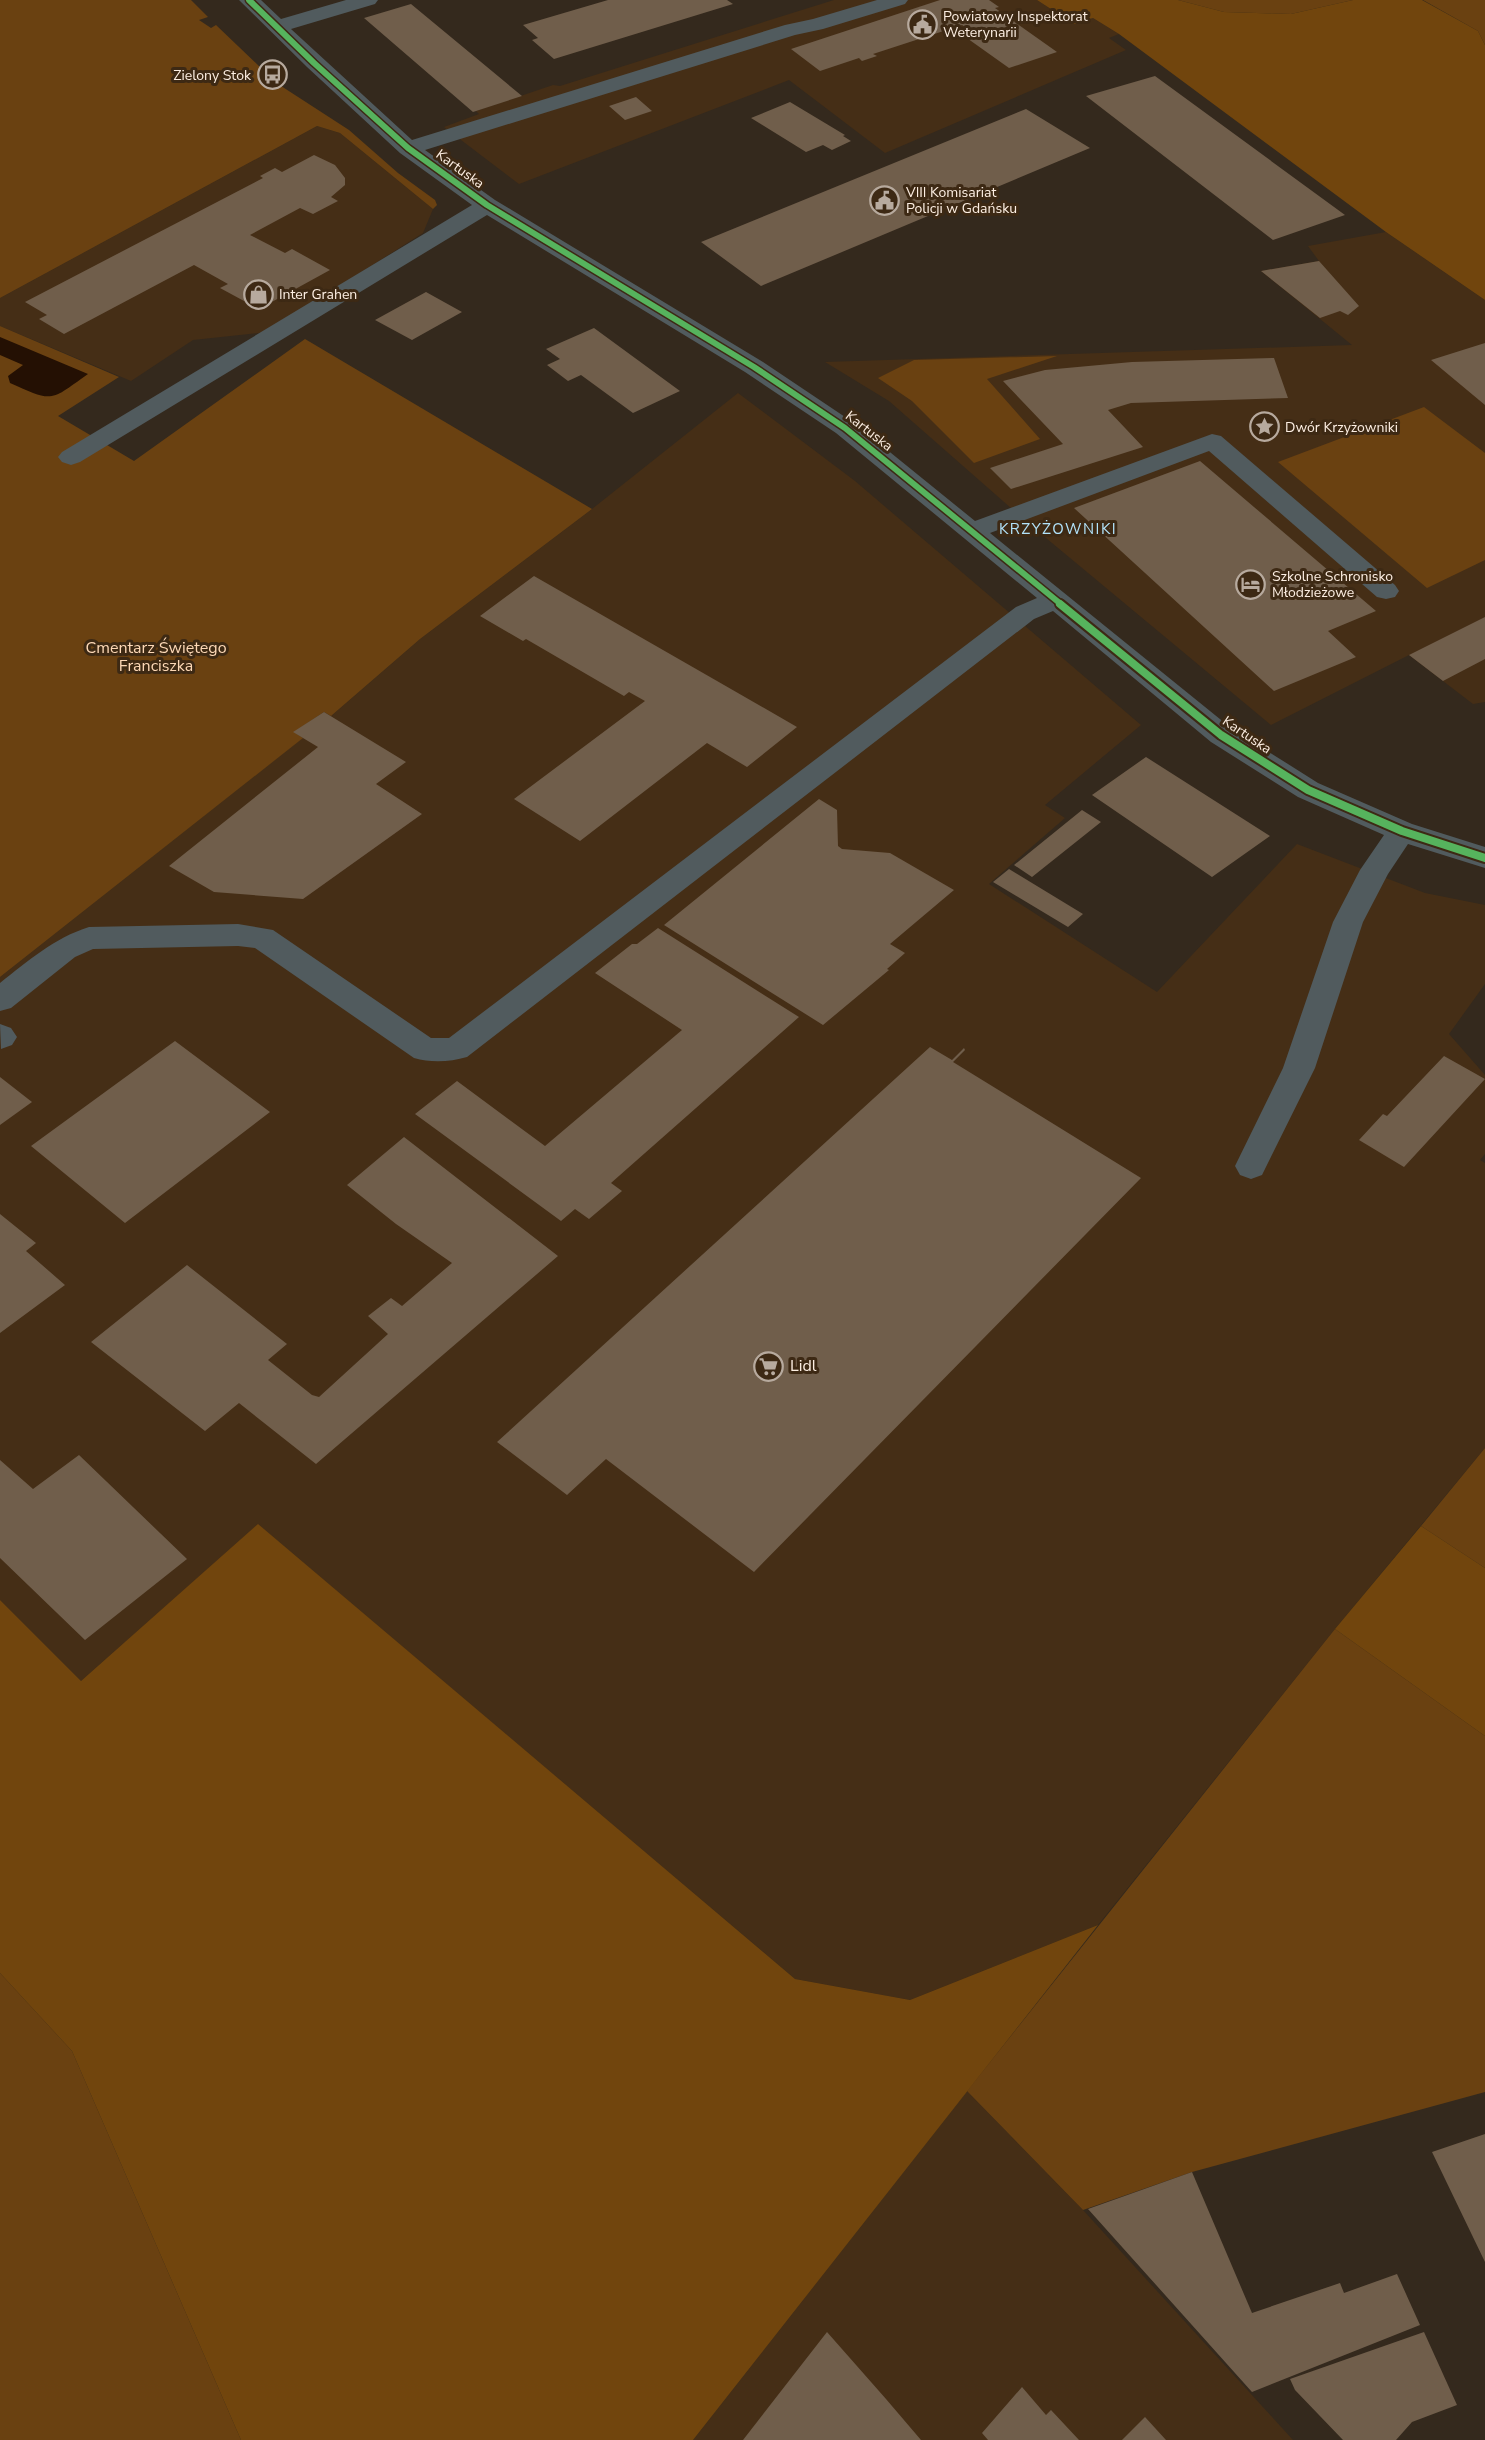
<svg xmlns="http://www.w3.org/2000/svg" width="1485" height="2440" viewBox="0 0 1485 2440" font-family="'Nunito Sans',sans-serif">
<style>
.built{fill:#452e16}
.green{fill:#6a4111}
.forest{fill:#71450d}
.water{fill:#241003}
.building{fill:#705e4b}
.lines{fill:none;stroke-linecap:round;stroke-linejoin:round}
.minor{fill:#515b5e;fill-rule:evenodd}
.cycleway-far1-casing{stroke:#3d2914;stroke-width:9}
.cycleway-casing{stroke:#3d2914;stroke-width:12}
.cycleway-far1{stroke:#56b35d;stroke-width:6}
.cycleway{stroke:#56b35d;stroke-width:8}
.labels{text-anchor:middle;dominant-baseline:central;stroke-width:6;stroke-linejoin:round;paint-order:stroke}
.far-poi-label{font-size:14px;fill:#fdefe3;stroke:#3d2914;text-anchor:start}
.far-street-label{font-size:14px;fill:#fdefe3;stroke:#3d2914}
.far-neighbourhood-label{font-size:15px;letter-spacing:1.5px;fill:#b2e3fb;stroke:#3d2914}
.park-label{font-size:16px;fill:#fdd8b6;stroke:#3d2914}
.poi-label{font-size:16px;fill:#fdefe3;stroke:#3d2914;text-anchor:start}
</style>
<rect width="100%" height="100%" fill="#34291d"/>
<path class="built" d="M 834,0 L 1037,0 L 1074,24 L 1093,18 L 1119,34 L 1109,38 L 1126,50 L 885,153 L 789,80 L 519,184 L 444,127 L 479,114 L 476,111 L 553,85 L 560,86 Z
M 317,126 L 340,133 L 433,209 L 423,233 L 267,332 L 193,340 L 131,381 L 0,326 L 0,298 Z
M 1386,232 L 1485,300 L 1485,702 L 1473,704 L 1409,655 L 1271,725 L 1028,523 L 889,401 L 825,362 L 1352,345 L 1261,271 L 1319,261 L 1308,246 Z
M 738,393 L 855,481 L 1141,725 L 1045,805 L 1065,818 L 989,884 L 1157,992 L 1297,844 L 1425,893 L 1485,905 L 1485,984 L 1449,1034 L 1485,1075 L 1485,1154 L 1480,1160 L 1485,1163 L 1485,1448 L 1335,1629 L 1098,1925 L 910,2000 L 795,1979 L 258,1525 L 81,1681 L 0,1600 L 0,977 L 302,738 L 293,732 L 324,712 L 331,716 L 420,639 L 592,509 Z
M 967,2091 L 1083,2210 L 1293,2440 L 693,2440 Z"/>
<path class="green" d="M 0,0 L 191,0 L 208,17 L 199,20 L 211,28 L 216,25 L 261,68 L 259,72 L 273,85 L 278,84 L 349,130 L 398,173 L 435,200 L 437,205 L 433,209 L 340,133 L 317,126 L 0,298 Z
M 1178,0 L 1353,0 L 1291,14 L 1224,12 Z
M 1423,0 L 1485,0 L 1485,45 L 1478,31 Z
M 0,326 L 119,377 L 58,416 L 134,461 L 305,339 L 592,509 L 420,639 L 331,716 L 324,712 L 294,732 L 303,738 L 0,977 Z
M 1057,356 L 987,379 L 1040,439 L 974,463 L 912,401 L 878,378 L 914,360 Z
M 1424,407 L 1485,453 L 1485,560 L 1427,588 L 1278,462 Z
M 1485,1448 L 1485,1568 L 1421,1526 Z
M 1335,1629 L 1485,1736 L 1485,2092 L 1192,2172 L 1083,2210 L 967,2091 Z
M 0,1973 L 72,2051 L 241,2440 L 0,2440 Z"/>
<path class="forest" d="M 1037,0 L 1178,0 L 1224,12 L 1291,14 L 1353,0 L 1422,0 L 1478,31 L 1485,45 L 1485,300 L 1386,232 L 1119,34 L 1093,18 L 1074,24 Z
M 258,1524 L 795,1979 L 910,2000 L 1098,1925 L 693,2440 L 241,2440 L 72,2051 L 0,1973 L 0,1600 L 81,1681 Z
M 1421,1526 L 1485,1568 L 1485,1736 L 1335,1629 Z"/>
<path class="water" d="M 0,337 L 88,374 C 50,401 54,403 10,383 L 8,376 L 23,365 L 0,355 Z"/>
<path class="building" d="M 608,0 L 727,0 L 733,4 L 554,59 L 532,40 L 538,38 L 523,25 Z
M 940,0 L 989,0 L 999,7 L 995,8 L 1057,52 L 1009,68 L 964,36 L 974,33 L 962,25 L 873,54 L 877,56 L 862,61 L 859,58 L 820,71 L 791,49 Z
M 411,4 L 522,96 L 473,112 L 364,18 Z
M 1155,76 L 1345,215 L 1273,240 L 1086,96 Z
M 636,97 L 652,111 L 625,120 L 609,106 Z
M 790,102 L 845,135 L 843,136 L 851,141 L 832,150 L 823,145 L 806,152 L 751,118 Z
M 1026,109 L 1090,148 L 761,286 L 701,242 Z
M 314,155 L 335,165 L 345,178 L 345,185 L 331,197 L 338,201 L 313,214 L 300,208 L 250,235 L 285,253 L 292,249 L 330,270 L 259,309 L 220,288 L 228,284 L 194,265 L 64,334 L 39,319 L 47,315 L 25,302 L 263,178 L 260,176 L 275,168 L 282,172 Z
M 1319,261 L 1359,306 L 1348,315 L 1340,311 L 1320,318 L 1261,271 Z
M 426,292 L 462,312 L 412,340 L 375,320 Z
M 594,328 L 680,391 L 633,413 L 581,375 L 568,381 L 547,365 L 560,359 L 546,349 Z
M 1485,343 L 1485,405 L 1431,360 Z
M 1274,358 L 1288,398 L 1131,403 L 1108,410 L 1143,447 L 1011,489 L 990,468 L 1063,444 L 1003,381 L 1045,370 L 1132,362 Z
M 1200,461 L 1376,611 L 1328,631 L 1356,657 L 1274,691 L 1074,508 Z
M 534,576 L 724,685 L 797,727 L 747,767 L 707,743 L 580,841 L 514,799 L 645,701 L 629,692 L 624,696 L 526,639 L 523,641 L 480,616 Z
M 1485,617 L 1485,659 L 1443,681 L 1409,655 Z
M 324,712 L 406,762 L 376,784 L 422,814 L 303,899 L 214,892 L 169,866 L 318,747 L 293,732 Z
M 1146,757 L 1270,836 L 1212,877 L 1092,795 Z
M 819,799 L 837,810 L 838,846 L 842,849 L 890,853 L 954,890 L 890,944 L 905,953 L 887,969 L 889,970 L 823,1025 L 664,925 Z
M 1082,810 L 1101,822 L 1032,877 L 1014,865 Z
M 1009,869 L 1083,914 L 1068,927 L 993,882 Z
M 658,928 L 799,1017 L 611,1183 L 622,1191 L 589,1219 L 575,1209 L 561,1221 L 415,1114 L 457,1081 L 545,1146 L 682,1030 L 595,973 L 632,944 L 637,944 Z
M 175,1041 L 270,1112 L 125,1223 L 31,1146 Z
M 930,1047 L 952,1060 L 964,1048 L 965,1050 L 953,1062 L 1141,1178 L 754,1572 L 606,1459 L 567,1495 L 497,1442 Z
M 1444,1056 L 1485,1079 L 1404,1167 L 1359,1140 L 1383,1114 L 1387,1116 Z
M 0,1077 L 32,1102 L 0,1125 Z
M 404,1137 L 558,1256 L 316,1464 L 239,1403 L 205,1431 L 91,1342 L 187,1265 L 287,1344 L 268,1360 L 312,1395 L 319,1397 L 388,1334 L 368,1316 L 391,1298 L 402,1306 L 452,1263 L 396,1224 L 347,1185 Z
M 0,1214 L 36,1243 L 26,1251 L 65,1285 L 0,1333 Z
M 79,1455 L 187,1559 L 85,1640 L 0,1558 L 0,1460 L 33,1489 Z
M 1485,2134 L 1485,2262 L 1432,2152 Z
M 1192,2172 L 1252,2313 L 1340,2283 L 1344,2293 L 1397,2274 L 1420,2325 L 1252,2392 L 1088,2209 Z
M 827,2332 L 886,2399 L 921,2440 L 743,2440 Z
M 1424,2332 L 1457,2405 L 1412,2422 L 1396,2440 L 1343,2440 L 1295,2390 L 1290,2379 Z
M 1022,2387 L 1046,2415 L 1051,2410 L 1079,2440 L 988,2440 L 982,2433 Z
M 1145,2417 L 1166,2440 L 1122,2440 Z"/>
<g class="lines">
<path class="minor" d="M 239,0 L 261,0 L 281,19 L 346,0 L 378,0 L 375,4 L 291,29 L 412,140 L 785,25 L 813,19 L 877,0 L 908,0 L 905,4 L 823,29 L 795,35 L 425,150 L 495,200 L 763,362 L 854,423 L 975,521 L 1212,434 L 1221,436 L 1395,585 L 1399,591 L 1395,597 L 1386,599 L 1377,597 L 1209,451 L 990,533 L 1231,728 L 1318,783 L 1412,824 L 1485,847 L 1485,868 L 1408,844 L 1388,874 L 1363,922 L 1315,1068 L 1262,1175 L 1251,1179 L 1240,1175 L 1235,1166 L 1283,1068 L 1333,922 L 1360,870 L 1384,835 L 1298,797 L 1211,742 L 1053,611 L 1034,619 L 467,1057 C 450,1062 431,1063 414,1058 L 255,948 L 238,946 L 93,949 L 75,957 L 11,1008 L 0,1011 L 0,983 C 28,961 54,938 89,927 L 238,924 L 273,930 L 431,1038 L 449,1038 L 1016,607 L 1037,598 L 836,433 L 745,372 L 487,215 L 80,462 L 71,465 L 62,462 L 58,457 L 62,452 L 472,205 L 400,153 L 307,67 Z
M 0,1024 L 11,1028 L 17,1037 L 12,1045 L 1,1049 Z"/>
<defs>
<path id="cycleway-far1" d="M 249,0 L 314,63 L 408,148 L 487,205 L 754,367 L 845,428 L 1062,605"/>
<path id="cycleway" d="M 1060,604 L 1221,735 L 1308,790 L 1402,831 L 1485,858"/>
</defs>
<use href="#cycleway-far1" class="cycleway-far1-casing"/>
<use href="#cycleway" class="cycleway-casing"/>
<use href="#cycleway-far1" class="cycleway-far1"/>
<use href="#cycleway" class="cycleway"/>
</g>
<defs>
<symbol id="civic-ring" viewBox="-11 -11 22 22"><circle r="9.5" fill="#3d2914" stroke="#b7aa9e" stroke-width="1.5"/><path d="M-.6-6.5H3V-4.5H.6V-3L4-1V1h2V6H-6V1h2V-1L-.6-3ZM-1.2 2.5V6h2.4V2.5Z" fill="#b7aa9e"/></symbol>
<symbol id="bus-ring" viewBox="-11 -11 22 22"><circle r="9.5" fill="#3d2914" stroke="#b7aa9e" stroke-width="1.5"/><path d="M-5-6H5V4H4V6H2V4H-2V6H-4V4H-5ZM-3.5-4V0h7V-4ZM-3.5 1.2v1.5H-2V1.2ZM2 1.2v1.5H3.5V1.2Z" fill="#b7aa9e"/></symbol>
<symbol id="shop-ring" viewBox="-11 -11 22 22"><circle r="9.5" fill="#3d2914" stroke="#b7aa9e" stroke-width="1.5"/><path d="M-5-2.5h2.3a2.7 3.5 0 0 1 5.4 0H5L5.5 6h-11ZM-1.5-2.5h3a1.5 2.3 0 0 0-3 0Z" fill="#b7aa9e"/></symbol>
<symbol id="sight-ring" viewBox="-11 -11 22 22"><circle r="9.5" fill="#3d2914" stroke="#b7aa9e" stroke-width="1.5"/><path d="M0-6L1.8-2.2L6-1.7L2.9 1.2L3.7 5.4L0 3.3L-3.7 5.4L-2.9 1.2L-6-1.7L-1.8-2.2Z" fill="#b7aa9e"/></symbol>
<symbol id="hotel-ring" viewBox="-11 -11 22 22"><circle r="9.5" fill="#3d2914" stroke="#b7aa9e" stroke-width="1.5"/><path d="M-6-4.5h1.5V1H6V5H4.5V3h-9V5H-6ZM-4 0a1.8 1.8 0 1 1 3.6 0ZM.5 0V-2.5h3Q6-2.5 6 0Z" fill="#b7aa9e"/></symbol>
<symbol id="supermarket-ring" viewBox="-11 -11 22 22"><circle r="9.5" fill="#3d2914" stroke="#b7aa9e" stroke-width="1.5"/><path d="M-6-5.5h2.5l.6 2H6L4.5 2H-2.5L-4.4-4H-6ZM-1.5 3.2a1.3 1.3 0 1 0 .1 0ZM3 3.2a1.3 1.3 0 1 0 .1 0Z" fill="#b7aa9e"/></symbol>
</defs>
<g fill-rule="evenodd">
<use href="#civic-ring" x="906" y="8" width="33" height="33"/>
<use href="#bus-ring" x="256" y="58" width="33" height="33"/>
<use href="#civic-ring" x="868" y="184" width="33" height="33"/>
<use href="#shop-ring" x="242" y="278" width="33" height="33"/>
<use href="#sight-ring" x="1248" y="410" width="33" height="33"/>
<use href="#hotel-ring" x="1234" y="568" width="33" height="33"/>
<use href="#supermarket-ring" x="752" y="1350" width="33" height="33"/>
</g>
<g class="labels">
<g class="far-poi-label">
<text x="943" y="16">Powiatowy Inspektorat<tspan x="943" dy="16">Weterynarii</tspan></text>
<text x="251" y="75" text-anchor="end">Zielony Stok</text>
<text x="906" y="192">VIII Komisariat<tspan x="906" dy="16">Policji w Gdańsku</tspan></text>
<text x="279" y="294">Inter Grahen</text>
<text x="1285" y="427">Dwór Krzyżowniki</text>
<text x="1272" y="576">Szkolne Schronisko<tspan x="1272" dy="16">Młodzieżowe</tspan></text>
</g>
<g class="far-street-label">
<text transform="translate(460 169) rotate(36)">Kartuska</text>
<text transform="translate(869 431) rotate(38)">Kartuska</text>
<text transform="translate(1247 735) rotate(34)">Kartuska</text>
</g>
<g class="far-neighbourhood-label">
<text x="1058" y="529">KRZYŻOWNIKI</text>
</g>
<g class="park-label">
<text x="156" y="648">Cmentarz Świętego<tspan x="156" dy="18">Franciszka</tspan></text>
</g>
<g class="poi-label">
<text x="790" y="1366">Lidl</text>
</g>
</g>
</svg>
